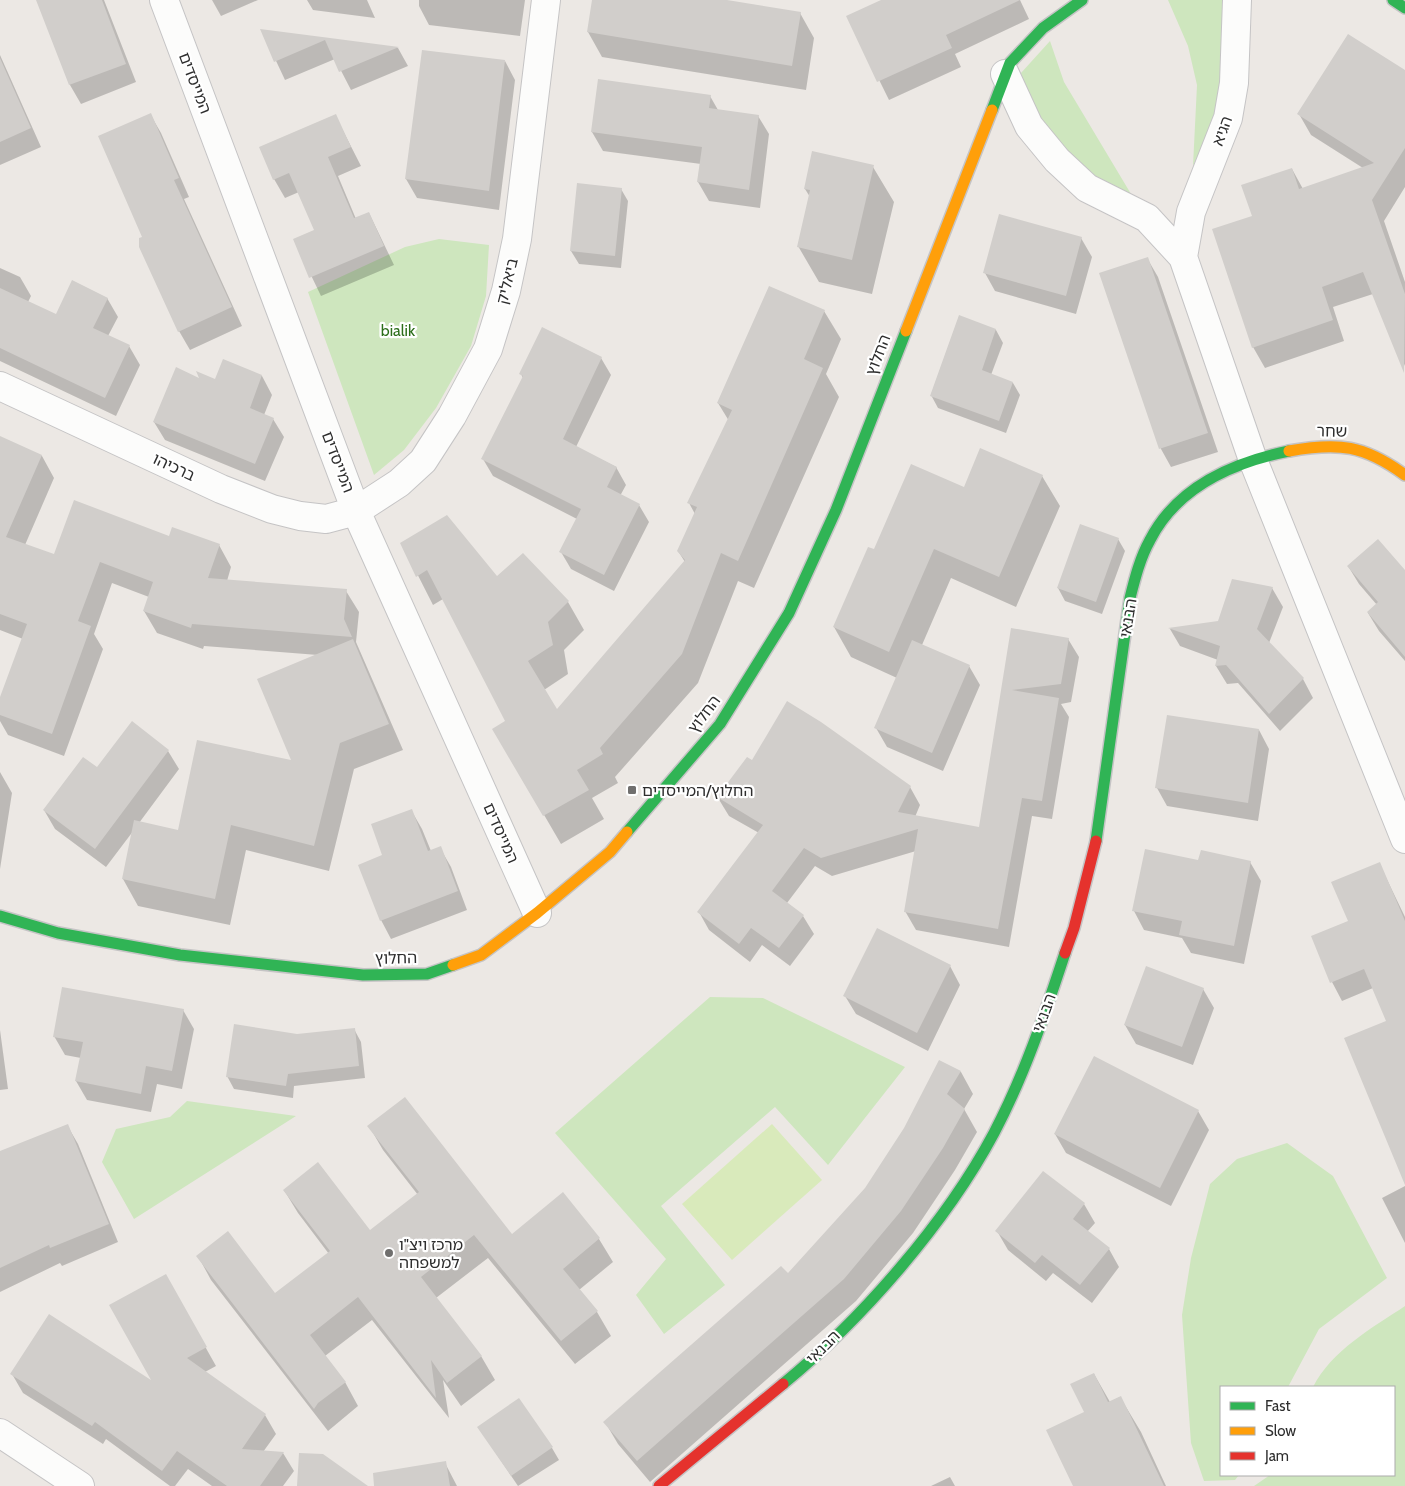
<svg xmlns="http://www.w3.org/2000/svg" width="1405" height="1486" viewBox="0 0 1405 1486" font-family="Cabin,'Noto Sans Hebrew',sans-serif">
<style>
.green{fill:#cee6be}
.pitch{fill:#d9eabb}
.shadow{fill:#0003}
.building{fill:#d1cecb}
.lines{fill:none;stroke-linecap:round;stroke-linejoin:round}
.street-casing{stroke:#c5c4c5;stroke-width:30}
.fast-casing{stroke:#c5c4c5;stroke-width:14}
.slow-casing{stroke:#c5c4c5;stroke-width:14}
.jam-casing{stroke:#c5c4c5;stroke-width:14}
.street{stroke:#fcfcfb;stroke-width:28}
.fast{stroke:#30b455;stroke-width:11}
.slow{stroke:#ff9f0a;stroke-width:11}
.jam{stroke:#e5322d;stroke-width:11}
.poi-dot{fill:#706f6e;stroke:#fff;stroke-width:2}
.labels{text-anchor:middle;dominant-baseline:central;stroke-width:4.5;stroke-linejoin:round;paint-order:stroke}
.street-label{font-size:16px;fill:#2e2e2e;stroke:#fff}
.park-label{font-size:16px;fill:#2c6e1b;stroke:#fff}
.poi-label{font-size:16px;fill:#2e2e2e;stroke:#fff;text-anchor:start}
</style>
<rect width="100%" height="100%" fill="#ece8e4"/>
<path class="green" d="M 1168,0 L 1225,0 L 1223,72 L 1216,115 L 1193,166 L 1197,85 L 1188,46 Z
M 1050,41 L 1064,82 L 1131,194 L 1085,171 L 1032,114 L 1021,73 Z
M 439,239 L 489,245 L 486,296 L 471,346 L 436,408 L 404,450 L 374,475 L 308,292 L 405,247 Z
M 710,997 L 763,998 L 905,1067 L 828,1165 L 775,1107 L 661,1206 L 725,1285 L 664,1334 L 636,1295 L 666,1259 L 555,1133 Z
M 187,1101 L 296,1116 L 134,1219 L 102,1162 L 116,1129 L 170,1117 Z
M 1287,1143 L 1333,1176 L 1387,1278 L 1319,1329 L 1288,1387 L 1221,1387 L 1221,1475 L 1239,1475 L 1235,1480 L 1204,1481 L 1191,1443 L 1182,1315 L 1191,1258 L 1210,1184 L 1237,1159 Z
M 1405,1306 L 1405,1486 L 1254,1486 L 1270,1475 L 1394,1475 L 1394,1387 L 1313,1387 C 1332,1350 1372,1328 1405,1306 Z"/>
<path class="pitch" d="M 772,1124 L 822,1180 L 732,1260 L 682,1204 Z"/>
<path class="shadow" d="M 37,0 L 104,0 L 136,82 L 81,104 L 70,85 Z
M 212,0 L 258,0 L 221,16 Z
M 307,0 L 367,0 L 375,18 L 313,10 Z
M 419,0 L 525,0 L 520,36 L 429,25 L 419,6 Z
M 593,0 L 719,0 L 800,13 L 814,38 L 806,90 L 602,57 L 588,32 Z
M 884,0 L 1020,0 L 1029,19 L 955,54 L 961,67 L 889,100 L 848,17 Z
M 262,31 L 398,48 L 408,66 L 351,90 L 335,59 L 285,80 Z
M 0,55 L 41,147 L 0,165 Z
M 505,61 L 515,80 L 499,210 L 417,198 L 406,179 Z
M 1405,72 L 1405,187 L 1384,221 L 1405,282 L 1405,366 L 1373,294 L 1333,307 L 1344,341 L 1265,368 L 1253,347 L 1253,217 L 1292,169 L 1303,189 L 1363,168 L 1311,135 L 1299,114 Z
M 599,81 L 710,96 L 718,110 L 758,116 L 769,134 L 760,208 L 709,201 L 698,182 L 701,164 L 603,151 L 592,132 Z
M 150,114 L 161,133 L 189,197 L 184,199 L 242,326 L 190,350 L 179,331 L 143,238 Z
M 335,115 L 361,166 L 338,176 L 356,219 L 369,213 L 394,265 L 321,296 L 294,240 L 316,230 L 299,192 L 285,198 L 274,179 Z
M 873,167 L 894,202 L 872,294 L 819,282 L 798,246 L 810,197 L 805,189 Z
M 578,184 L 621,189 L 628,201 L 621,268 L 579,264 L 571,251 Z
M 1081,238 L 1092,257 L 1076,314 L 995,291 L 985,273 Z
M 1147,258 L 1158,277 L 1218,452 L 1171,467 L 1161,449 L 1101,274 Z
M 0,268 L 20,277 L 31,296 L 28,302 L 56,316 L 107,298 L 118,317 L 108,336 L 129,346 L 140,365 L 116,416 L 0,361 Z
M 824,311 L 841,339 L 826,374 L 839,397 L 754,588 L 738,581 L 698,683 L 615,777 L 618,783 L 592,798 L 604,819 L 561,844 L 494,729 L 507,721 L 443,599 L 433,605 L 402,544 L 568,602 L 584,630 L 564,650 L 568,674 L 544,690 L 556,712 L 685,562 L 678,551 L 695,514 L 689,503 L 729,421 L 718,403 Z
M 959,317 L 996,330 L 1003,343 L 991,375 L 1013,383 L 1020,395 L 1006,433 L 938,408 L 931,395 Z
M 601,358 L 611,375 L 576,447 L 616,467 L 626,485 L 620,496 L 639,505 L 649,522 L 614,591 L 571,569 L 561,552 L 577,519 L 493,476 L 483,459 L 523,378 L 521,374 Z
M 262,376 L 272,395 L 264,415 L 273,419 L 284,437 L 265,481 L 165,440 L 154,422 L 202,380 Z
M 0,437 L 42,456 L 54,478 L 25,545 L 55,556 L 169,538 L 219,545 L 231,567 L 227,581 L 346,591 L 359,612 L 356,642 L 403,750 L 354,769 L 329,871 L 246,850 L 230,925 L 138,906 L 123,879 L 134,830 L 106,867 L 55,829 L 44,810 L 97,769 L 168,751 L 179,769 L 139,823 L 179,831 L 293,762 L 318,655 L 204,646 L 203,649 L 157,633 L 144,611 L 149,597 L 112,583 L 94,634 L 103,649 L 64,756 L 8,735 L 0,721 L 0,701 L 23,639 L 0,630 Z
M 1042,476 L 1060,506 L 1016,607 L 951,578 L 922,645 L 969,666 L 980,685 L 943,771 L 887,747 L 876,728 L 897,678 L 851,657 L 834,627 L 965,488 Z
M 1118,539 L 1125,551 L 1102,614 L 1065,601 L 1058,588 Z
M 1348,566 L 1405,572 L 1405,661 L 1379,631 L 1368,613 L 1377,605 L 1359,584 Z
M 1272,588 L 1283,607 L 1269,643 L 1303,679 L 1313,698 L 1280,731 L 1238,683 L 1227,684 L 1216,666 L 1218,660 L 1180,646 L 1170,629 L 1219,623 Z
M 1012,629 L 1068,639 L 1079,657 L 1071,702 L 1061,704 L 1069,717 L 1052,819 L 1032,816 L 1009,947 L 916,930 L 905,911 L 916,851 L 832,876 L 815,866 L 787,903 L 803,916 L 814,934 L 790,966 L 762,945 L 750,962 L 709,930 L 699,912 L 759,833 L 729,816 L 718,798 L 752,762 L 910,787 L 920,805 L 915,817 L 980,828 Z
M 1259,730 L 1269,749 L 1258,821 L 1167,806 L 1157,788 Z
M 0,772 L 12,793 L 0,869 Z
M 411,810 L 422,829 L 431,851 L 440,848 L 451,867 L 467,910 L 391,939 L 381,920 L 384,856 Z
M 1199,862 L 1250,862 L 1261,881 L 1244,964 L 1191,953 L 1182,938 L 1144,930 L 1134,911 Z
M 1379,863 L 1405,917 L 1405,1176 L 1388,1022 L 1373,988 L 1342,1001 L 1332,982 L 1349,922 Z
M 950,966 L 960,985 L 928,1051 L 856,1014 L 845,996 Z
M 1203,989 L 1214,1008 L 1193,1065 L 1136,1044 L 1125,1025 Z
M 183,1010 L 194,1029 L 182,1089 L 157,1084 L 151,1112 L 87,1100 L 76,1081 L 81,1058 L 65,1055 L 54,1036 Z
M 354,1029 L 361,1042 L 365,1078 L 294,1086 L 293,1098 L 234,1089 L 227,1076 L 297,1035 Z
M 0,1030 L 8,1089 L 0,1090 Z
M 1094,1058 L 1198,1111 L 1209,1130 L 1171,1206 L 1066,1153 L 1055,1134 Z
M 939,1062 L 961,1072 L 973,1094 L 964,1109 L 977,1132 L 955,1170 L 913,1233 L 856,1301 L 650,1482 L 618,1444 L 605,1422 L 788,1275 L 866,1189 L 905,1129 Z
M 67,1125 L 78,1144 L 118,1242 L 62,1266 L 60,1263 L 0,1292 L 0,1153 Z
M 369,1126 L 512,1236 L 599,1239 L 613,1262 L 579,1290 L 597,1312 L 611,1336 L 575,1364 L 488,1258 L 436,1298 L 481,1356 L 495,1380 L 461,1406 L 443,1380 L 449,1418 L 372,1320 L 325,1356 L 345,1382 L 358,1406 L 328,1431 L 211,1280 L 198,1256 L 275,1295 L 329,1254 L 298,1213 L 284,1190 L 370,1232 L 418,1195 L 383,1150 Z
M 1405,1186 L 1405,1243 L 1382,1198 Z
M 1084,1204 L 1095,1223 L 1087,1232 L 1109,1249 L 1119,1267 L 1092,1303 L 1053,1273 L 1046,1281 L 1008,1250 L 997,1231 Z
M 165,1275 L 216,1366 L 205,1372 L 265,1415 L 276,1434 L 263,1452 L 283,1453 L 294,1471 L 283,1486 L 212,1486 L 188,1469 L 175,1486 L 170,1486 L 106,1439 L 103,1444 L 23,1393 L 12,1374 L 155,1383 Z
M 1094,1374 L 1110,1402 L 1120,1397 L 1141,1432 L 1166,1486 L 1074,1486 Z
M 479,1428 L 552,1448 L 559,1460 L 518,1486 Z
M 445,1463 L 457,1486 L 379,1486 Z
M 950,1477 L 955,1486 L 931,1486 Z"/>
<path class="building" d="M 36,0 L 102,0 L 126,64 L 69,85 Z
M 592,0 L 727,0 L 801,12 L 792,66 L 587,32 Z
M 881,0 L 1020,0 L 946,35 L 952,48 L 877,82 L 846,16 Z
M 260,29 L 330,38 L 399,47 L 339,72 L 325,40 L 274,62 Z
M 1348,34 L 1405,70 L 1405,148 L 1372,200 L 1405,294 L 1404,373 L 1363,272 L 1322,287 L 1333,320 L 1252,348 L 1212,229 L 1252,216 L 1241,185 L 1292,168 L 1299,189 L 1374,163 L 1297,114 Z
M 422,50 L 505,60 L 489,191 L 405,179 Z
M 0,58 L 31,128 L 0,142 Z
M 598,79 L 711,95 L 709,108 L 759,115 L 749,190 L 697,182 L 702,147 L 591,132 Z
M 151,113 L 179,178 L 174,180 L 232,307 L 178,332 L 139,247 L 139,238 L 142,237 L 98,136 Z
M 336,114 L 351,147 L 328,157 L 354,218 L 369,212 L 384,246 L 309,278 L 293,239 L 314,230 L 289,173 L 273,180 L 259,147 Z
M 812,151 L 874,165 L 852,260 L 797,247 L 810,190 L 804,189 Z
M 577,183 L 622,188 L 615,256 L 570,251 Z
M 999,214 L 1082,237 L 1066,296 L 983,273 Z
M 1148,257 L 1208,433 L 1159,449 L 1099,273 Z
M 72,280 L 108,298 L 93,328 L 130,345 L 105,398 L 0,348 L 0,288 L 56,314 Z
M 769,286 L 825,310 L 804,359 L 823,368 L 738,561 L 721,553 L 682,654 L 600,748 L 603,754 L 577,770 L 589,790 L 543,816 L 492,729 L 505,721 L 457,628 L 427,570 L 416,577 L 400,543 L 447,515 L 497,576 L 523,553 L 569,601 L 548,622 L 553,645 L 528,661 L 557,709 L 685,560 L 677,551 L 697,507 L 687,503 L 732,410 L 717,403 Z
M 959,315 L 996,329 L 982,370 L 1013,382 L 999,421 L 930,396 Z
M 542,327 L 602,357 L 563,439 L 617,467 L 607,487 L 640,504 L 604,575 L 559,552 L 581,509 L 481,459 L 523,376 L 519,374 Z
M 223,359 L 262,375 L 250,408 L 274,418 L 255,464 L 153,422 L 176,367 L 199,378 L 196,371 L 215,379 Z
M 0,436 L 42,455 L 6,537 L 54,554 L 74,500 L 169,536 L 172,527 L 220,544 L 208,578 L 347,589 L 344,619 L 352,637 L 192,624 L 191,628 L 143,611 L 153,582 L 100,562 L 78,621 L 91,626 L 52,734 L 0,715 L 0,697 L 27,624 L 0,614 Z
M 980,448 L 1043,475 L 999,577 L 934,549 L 889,652 L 833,627 L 868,547 L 874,549 L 911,464 L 964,487 Z
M 1080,524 L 1119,538 L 1096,602 L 1057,588 Z
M 1378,539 L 1405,570 L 1405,657 L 1367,612 L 1378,602 L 1347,566 Z
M 1232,579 L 1273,587 L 1257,629 L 1304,678 L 1269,714 L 1226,665 L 1215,666 L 1220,646 L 1168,628 L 1218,621 Z
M 1011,628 L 1069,638 L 1061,684 L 1012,690 L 1059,698 L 1042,801 L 1022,798 L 998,929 L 904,912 L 918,829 L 821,858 L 804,848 L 772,891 L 804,915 L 779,948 L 751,928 L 739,944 L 697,912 L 763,825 L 717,797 L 747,757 L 752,760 L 787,701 L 821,722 L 911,786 L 898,812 L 979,827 Z
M 353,639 L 389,724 L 340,743 L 314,846 L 231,825 L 215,899 L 122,879 L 134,820 L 178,830 L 197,740 L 291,760 L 257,679 Z
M 912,640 L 970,665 L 932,753 L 874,728 Z
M 1167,715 L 1259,729 L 1248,803 L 1155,788 Z
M 132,721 L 169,750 L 95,849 L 43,810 L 83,757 L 97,767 Z
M 412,809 L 428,851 L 441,846 L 458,891 L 380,921 L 358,865 L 382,855 L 371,824 Z
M 1145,849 L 1198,860 L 1201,850 L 1251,861 L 1234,946 L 1179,935 L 1182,921 L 1132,911 Z
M 1380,862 L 1405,921 L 1405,1185 L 1344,1038 L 1386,1021 L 1364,969 L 1330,983 L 1311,936 L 1348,921 L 1331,882 Z
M 877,928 L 951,965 L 917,1033 L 843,996 Z
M 1146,966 L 1204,988 L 1182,1047 L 1124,1025 Z
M 62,987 L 184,1009 L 172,1071 L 146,1066 L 141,1094 L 75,1081 L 83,1042 L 53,1037 Z
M 234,1024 L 297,1034 L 355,1028 L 359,1066 L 288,1074 L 286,1086 L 226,1077 Z
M 1094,1056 L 1199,1110 L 1160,1188 L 1054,1134 Z
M 939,1060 L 961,1071 L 947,1094 L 965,1109 L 943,1148 L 901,1211 L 844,1279 L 637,1461 L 603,1422 L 781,1266 L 788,1273 L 865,1188 L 904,1128 Z
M 405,1097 L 512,1234 L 563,1192 L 600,1238 L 563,1269 L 598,1311 L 561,1341 L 474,1235 L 421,1277 L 482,1356 L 447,1383 L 431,1360 L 436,1398 L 358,1297 L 310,1335 L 346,1382 L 318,1403 L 314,1409 L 196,1256 L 228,1231 L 275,1293 L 330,1251 L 283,1190 L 318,1162 L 370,1230 L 419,1192 L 367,1126 Z
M 68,1124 L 109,1224 L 50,1248 L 49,1245 L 0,1268 L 0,1151 Z
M 1043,1171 L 1085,1203 L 1073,1219 L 1110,1248 L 1080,1285 L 1042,1255 L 1035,1263 L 995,1231 Z
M 166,1274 L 207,1347 L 187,1358 L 266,1414 L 242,1449 L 284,1452 L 260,1486 L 227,1486 L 177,1451 L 162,1471 L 95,1422 L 92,1426 L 10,1374 L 49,1314 L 151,1380 L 109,1305 Z
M 1094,1373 L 1108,1402 L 1121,1396 L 1164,1486 L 1073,1486 L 1046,1430 L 1084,1412 L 1070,1384 Z
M 519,1398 L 553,1447 L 511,1476 L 477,1427 Z
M 299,1453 L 323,1454 L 368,1486 L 297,1486 Z
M 446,1461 L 450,1486 L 374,1486 L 373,1473 Z"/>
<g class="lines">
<defs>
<path id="street" d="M 164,0 L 356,511 L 537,913
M 1005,74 L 1029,126 L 1057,160 L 1087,188 L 1147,218 L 1183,257 L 1191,212 L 1228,118 L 1234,83 L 1237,0
M 1183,257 L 1253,460 L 1405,839
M 0,386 L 221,489 L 272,509 L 300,516 L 326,519 L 356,511 L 399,483 L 423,461 L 452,416 L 488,349 L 506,291 L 517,239 L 546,0
M 0,1433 L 80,1486"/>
<path id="fast" d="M 1393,0 L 1405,8
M 992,110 L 1010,63 L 1043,28 L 1082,0
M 627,832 L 720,724 L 789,613 L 836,510 L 906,331
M 1096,841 L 1130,598 C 1135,578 1140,558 1150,540 C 1177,487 1234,462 1289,451
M 0,916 L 58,933 L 180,955 L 363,975 L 427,974 L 453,965
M 783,1384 C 862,1319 946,1223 994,1133 C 1024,1076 1045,1014 1065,953"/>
<path id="slow" d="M 906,331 L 992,110
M 1289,451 C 1339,442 1364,445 1405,475
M 453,965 L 481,955 L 537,913 L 610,852 L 627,832"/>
<path id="jam" d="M 1065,953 L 1074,928 L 1096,841
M 659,1486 L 783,1384"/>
</defs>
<use href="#street" class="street-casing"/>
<use href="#fast" class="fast-casing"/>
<use href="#slow" class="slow-casing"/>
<use href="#jam" class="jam-casing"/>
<use href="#street" class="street"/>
<use href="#fast" class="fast"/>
<use href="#slow" class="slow"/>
<use href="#jam" class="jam"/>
</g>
<g class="poi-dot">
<rect x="627" y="785" width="10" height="10" rx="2.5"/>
<circle cx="389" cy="1253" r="5"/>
</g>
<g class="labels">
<g class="street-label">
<text transform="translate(195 83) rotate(69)">המייסדים</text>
<text transform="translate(1222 131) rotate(-70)">הגיא</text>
<text transform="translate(507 281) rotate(-76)">ביאליק</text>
<text transform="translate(878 355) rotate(-69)">החלוץ</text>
<text transform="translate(1332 431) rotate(1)">שחר</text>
<text transform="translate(338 462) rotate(69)">המייסדים</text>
<text transform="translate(174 467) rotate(25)">ברכיהו</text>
<text transform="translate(1128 618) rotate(-81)">הבנאי</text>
<text transform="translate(704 714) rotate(-53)">החלוץ</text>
<text transform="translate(501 833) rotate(66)">המייסדים</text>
<text transform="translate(396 958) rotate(-1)">החלוץ</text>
<text transform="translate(1044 1013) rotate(-70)">הבנאי</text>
<text transform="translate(823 1347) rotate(-45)">הבנאי</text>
</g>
<g class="park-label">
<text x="398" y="330">bialik</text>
</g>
<g class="poi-label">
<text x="642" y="790">החלוץ/המייסדים</text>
<text x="399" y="1244">מרכז ויצ"ו<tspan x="399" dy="18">למשפחה</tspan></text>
</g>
</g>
<rect x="1220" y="1386" width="175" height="90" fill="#ffffff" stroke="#ababab"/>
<rect x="1230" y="1402" width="25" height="8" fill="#30b455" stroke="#ababab"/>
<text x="1265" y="1411" font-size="15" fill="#2e2e2e">Fast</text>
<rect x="1230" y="1427" width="25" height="8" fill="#ff9f0a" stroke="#ababab"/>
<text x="1265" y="1436" font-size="15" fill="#2e2e2e">Slow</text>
<rect x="1230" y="1452" width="25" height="8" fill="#e5322d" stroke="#ababab"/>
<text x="1265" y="1461" font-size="15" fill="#2e2e2e">Jam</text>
</svg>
